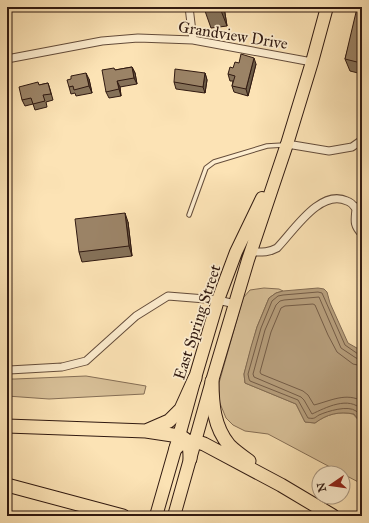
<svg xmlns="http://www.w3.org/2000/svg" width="369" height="523" viewBox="0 0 369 523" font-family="'IM FELL Great Primer',serif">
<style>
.green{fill:#d9c199;stroke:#856e55}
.water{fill:#b79f7d;stroke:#816a52}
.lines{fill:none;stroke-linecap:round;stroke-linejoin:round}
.shore{stroke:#745c47;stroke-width:1}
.lane-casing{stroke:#644c3a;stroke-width:5.5}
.street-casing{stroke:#644c3a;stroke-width:9}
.primary-casing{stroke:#311a11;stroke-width:14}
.highway-casing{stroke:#311a11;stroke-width:15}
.lane{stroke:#fdedcf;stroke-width:3.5}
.street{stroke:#fdedcf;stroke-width:7}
.primary{stroke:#fce3b5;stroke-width:12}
.highway{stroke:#fce3b5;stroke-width:13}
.wall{fill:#857158;stroke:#311a11}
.shaded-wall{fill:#6c5c47;stroke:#311a11}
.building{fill:#9b8366;stroke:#311a11}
.labels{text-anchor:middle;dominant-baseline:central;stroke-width:3.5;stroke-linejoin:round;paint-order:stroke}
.street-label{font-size:16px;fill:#311a11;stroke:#fdedcf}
</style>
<rect width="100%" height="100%" fill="#fce3b5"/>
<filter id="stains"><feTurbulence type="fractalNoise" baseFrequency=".005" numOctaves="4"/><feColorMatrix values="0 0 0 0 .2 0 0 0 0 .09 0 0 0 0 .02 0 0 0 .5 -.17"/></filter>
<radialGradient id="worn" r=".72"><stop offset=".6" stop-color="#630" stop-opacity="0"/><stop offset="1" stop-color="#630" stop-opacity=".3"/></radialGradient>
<path class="green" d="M 264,288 L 279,289 L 283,291 L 276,293 L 269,298 L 257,327 L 244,374 L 245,383 L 296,404 L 305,422 L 315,423 C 327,414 339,411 353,414 L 361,423 L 362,428 L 362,484 L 268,434 L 245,431 L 233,425 L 226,418 L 219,401 L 219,383 L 243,298 L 250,290 Z
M 86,376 L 146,386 L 144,394 L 49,399 L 7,396 L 7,379 L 15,379 Z"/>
<path class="water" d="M 318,288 L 324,289 L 327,292 L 330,303 L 348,343 L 362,351 L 362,428 L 361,423 L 354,414 C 339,411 327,414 315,423 L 305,422 L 296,404 L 245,383 L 244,374 L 251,347 L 257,327 L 269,298 L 276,293 L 283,291 Z"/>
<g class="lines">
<path class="shore" d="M 362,355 L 358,354 L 345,345 L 322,293 L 318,292 L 283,295 L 278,296 L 272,301 L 261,328 L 248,374 L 249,379 L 250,381 L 298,400 L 308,418 C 315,419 314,418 319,415 C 328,411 348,405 356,411 C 358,412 360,416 362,418
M 362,360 L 356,358 L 341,348 L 319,297 L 284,300 L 280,301 L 276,305 L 265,330 L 253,374 L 254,377 L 301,397 L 304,400 L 312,414 C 325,408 349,395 362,410
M 362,366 L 353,364 L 337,352 L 328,335 L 315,305 L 313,304 L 285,306 L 281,308 L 271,332 L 260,372 L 261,374 L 303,391 L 308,395 L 314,405 C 330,401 346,392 362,401"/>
<defs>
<path id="lane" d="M 189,215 L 206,168 L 214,162 L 267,146 L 284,145"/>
<path id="street" d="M 189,7 L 193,40
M 7,59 L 102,41 L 138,38 L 193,40 L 312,62
M 287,144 L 329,151 L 352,147 L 362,140
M 356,209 C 355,220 353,225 362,234
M 250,252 C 260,252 268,253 277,248 C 293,232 320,188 347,201 C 351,202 354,206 356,209 L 362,203
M 9,370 L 62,367 L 86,361 L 136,316 L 168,296 L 218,300 L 235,304"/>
<path id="primary" d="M 156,516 L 179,436 L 195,378 L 218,300 L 236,252 L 262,198
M 174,516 L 212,381 L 248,260 L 287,144 L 312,62 L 327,7"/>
<path id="highway" d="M 212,381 C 212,404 214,427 229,445 C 235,451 242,456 249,461
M 7,426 L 146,431 L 179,436 C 190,439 190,449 190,459
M 146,431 L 169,421 L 181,409 L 195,378
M 176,448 C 183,440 194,440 204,444 L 281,485 L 333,516
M 7,485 L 123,516"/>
</defs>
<use href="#lane" class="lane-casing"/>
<use href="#street" class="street-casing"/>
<use href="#primary" class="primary-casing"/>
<use href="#highway" class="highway-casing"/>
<use href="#lane" class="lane"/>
<use href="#street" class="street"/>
<use href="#primary" class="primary"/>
<use href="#highway" class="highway"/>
</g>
<path class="wall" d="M 73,7 L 83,7 L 73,9 Z
M 224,7 L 227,26 L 211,28 L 205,11 Z
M 358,7 L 362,7 L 362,74 L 350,71 L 345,59 L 359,9 Z
M 239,63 L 256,64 L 248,96 L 234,92 L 232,86 L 233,81 L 230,81 L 228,74 Z
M 132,67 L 135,73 L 137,84 L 120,87 L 121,96 L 109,98 L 106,92 L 115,70 Z
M 205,73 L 207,80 L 205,93 L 176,89 L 174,82 Z
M 89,79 L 92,93 L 76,96 L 75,93 L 71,94 L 69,87 Z
M 48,83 L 50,89 L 53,100 L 46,102 L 47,107 L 35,110 L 33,104 L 25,106 L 22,100 L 39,85 Z
M 362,194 L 362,206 L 359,198 Z
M 128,222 L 132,256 L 82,262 L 79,252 Z
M 362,260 L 362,270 L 359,263 Z"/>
<path class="shaded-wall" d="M 220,7 L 224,7 L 227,26 L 220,8 Z
M 254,58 L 256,64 L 248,96 L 246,89 Z
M 132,67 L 135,73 L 137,84 L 134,78 Z
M 86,73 L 89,79 L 92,93 L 89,86 Z
M 205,73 L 207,80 L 205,93 L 203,87 Z
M 117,81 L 120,87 L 121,96 L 119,89 Z
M 125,213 L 128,222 L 132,256 L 129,246 Z"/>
<path class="building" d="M 204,7 L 220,7 L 220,8 L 205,11 Z
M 357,8 L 362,10 L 362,60 L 361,63 L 345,59 Z
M 241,54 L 254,58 L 246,89 L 232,86 L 235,76 L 228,74 L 230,67 L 233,68 L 235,62 L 239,63 Z
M 132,67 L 134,78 L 117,81 L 119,89 L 106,92 L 102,70 L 114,68 L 115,70 Z
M 175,69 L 205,73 L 203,87 L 174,82 Z
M 86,73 L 89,86 L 74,90 L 73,86 L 69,87 L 67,80 L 71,79 L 71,76 Z
M 38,82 L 39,85 L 48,83 L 51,94 L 43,95 L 45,101 L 33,104 L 31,98 L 22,100 L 19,87 Z
M 362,194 L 362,200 L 359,198 Z
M 125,213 L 129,246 L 79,252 L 75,219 Z
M 362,260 L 362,265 L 359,263 Z"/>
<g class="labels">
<g class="street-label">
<text transform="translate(233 35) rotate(9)">Grandview Drive</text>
<text transform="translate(197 322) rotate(-72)">East Spring Street</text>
</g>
</g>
<rect width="369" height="523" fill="none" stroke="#fce3b5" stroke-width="24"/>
<rect x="8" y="8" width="353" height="507" fill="none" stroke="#311a11" stroke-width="2"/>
<rect x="12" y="12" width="345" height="499" fill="none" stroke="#311a11"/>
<g transform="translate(331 485) rotate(257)"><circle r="19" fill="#fdedcf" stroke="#ab9983"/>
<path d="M0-3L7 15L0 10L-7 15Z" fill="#8f2418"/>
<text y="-6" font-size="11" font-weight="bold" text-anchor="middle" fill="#311a11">N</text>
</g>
<rect width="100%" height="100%" filter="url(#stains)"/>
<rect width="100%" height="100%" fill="url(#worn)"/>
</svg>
